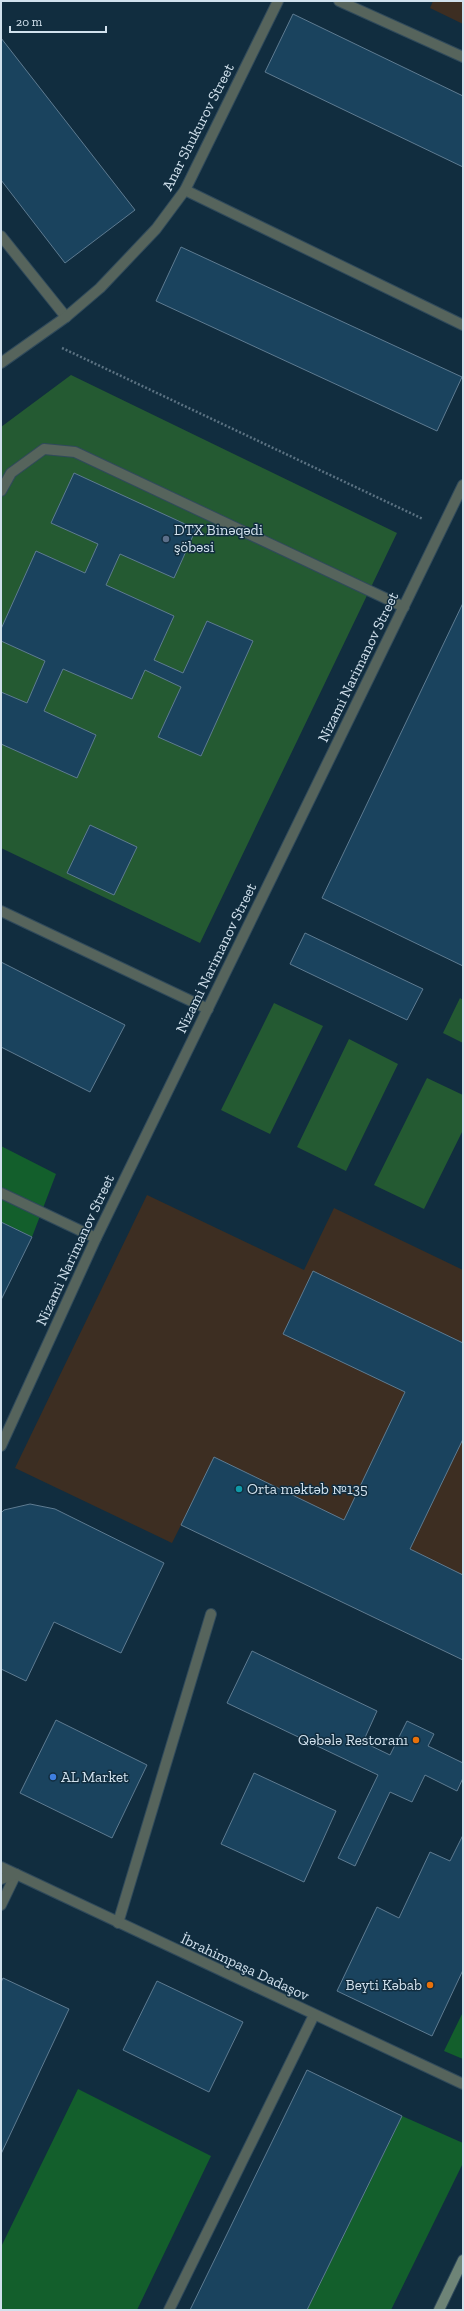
<svg xmlns="http://www.w3.org/2000/svg" width="464" height="2311" font-family="'Zilla Slab',serif">
  <style>
    .education { fill: #3d2e22 }
    .green { fill: #245a32 }
    .forest { fill: #135f2c }
    .building { fill: #1a435e; stroke: #5e7b91 }
    .lines { fill: none; stroke-linecap: round; stroke-linejoin: round }
    .lane-casing { stroke: #304a5b; stroke-width: 12 }
    .street-casing { stroke: #304a5b; stroke-width: 12 }
    .secondary-casing { stroke: #304a5b; stroke-width: 12 }
    .path { stroke: #5b7282; stroke-width: 2.5; stroke-dasharray: 2 2; stroke-linecap: butt }
    .lane { stroke: #56645c; stroke-width: 10 }
    .street { stroke: #56645c; stroke-width: 10 }
    .secondary { stroke: #6e8477; stroke-width: 10 }
    .service-dot { fill: #5c6f8a; stroke: #112d3f; stroke-width: 1.5 }
    .culture-dot { fill: #0f9aa8; stroke: #112d3f; stroke-width: 1.5 }
    .food-dot { fill: #e8710a; stroke: #112d3f; stroke-width: 1.5 }
    .shop-dot { fill: #3f7fe0; stroke: #112d3f; stroke-width: 1.5 }
    .labels { text-anchor: middle; dominant-baseline: central; stroke-width: 3; stroke-linejoin: round; paint-order: stroke }
    .street-label { font-size: 15px; fill: #d1e1ed; stroke: #112d3f }
    .poi-label { font-size: 15px; fill: #d1e1ed; stroke: #112d3f; text-anchor: start }
  </style>
  <rect width="100%" height="100%" fill="#112d3f"/>
  <path class="education" d="M433,1H463V24L430,8Z
    M147,1195L304,1270L334,1208L463,1270V1660L181,1525L172,1543L15,1468Z"/>
  <path class="green" d="M71,375L397,533L200,943L1,848V427Z
    M460,998L463,1000V1043L443,1033Z
    M274,1003L323,1026L270,1134L221,1110Z
    M349,1039L398,1064L346,1171L297,1147Z
    M427,1078L463,1095V1130L424,1209L374,1185Z"/>
  <path class="forest" d="M1,1146L56,1174L32,1237L1,1222Z
    M463,2012V2059L444,2051Z
    M78,2089L211,2156L137,2310H1V2247Z
    M402,2116L463,2143V2163L391,2310H307Z"/>
  <path class="building" d="M293,14L463,96V167L265,72Z
    M1,38L135,210L65,263L1,180Z
    M181,247L462,377L437,431L156,301Z
    M74,473L196,529L174,578L120,554L106,585L174,616L154,660L183,673L207,621L253,641L201,756L158,737L181,687L145,670L132,699L63,669L44,711L96,735L77,778L1,744V692L27,703L45,661L1,641V629L36,551L85,573L98,544L51,523Z
    M463,603V966L322,898Z
    M90,825L137,847L114,895L67,873Z
    M305,933L423,989L407,1020L290,964Z
    M1,962L125,1025L90,1092L1,1047Z
    M1,1222L32,1237L1,1300Z
    M313,1271L463,1343V1439L410,1549L463,1575V1660L181,1525L214,1457L344,1520L405,1392L283,1334Z
    M30,1504L55,1509L164,1563L121,1653L54,1622L26,1681L1,1669V1513L4,1510Z
    M252,1651L377,1711L363,1742L390,1755L407,1721L434,1734L428,1746L463,1763V1778L457,1791L425,1775L412,1802L390,1792L355,1866L338,1858L378,1775L227,1703Z
    M56,1720L147,1765L112,1838L20,1793Z
    M254,1773L336,1811L304,1882L221,1844Z
    M463,1835V1970L432,2036L337,1991L377,1907L399,1918L430,1852L450,1861Z
    M3,1978L69,2009L1,2154V1982Z
    M157,1981L243,2022L209,2092L123,2050Z
    M307,2070L402,2116L307,2310H190Z"/>
  <g class="lines">
    <defs>
      <path id="lane" d="M185,190L463,325
        M1,236L66,317
        M1,491L11,473L44,449L75,452L404,607
        M1,911L208,1009
        M1,1193L96,1238
        M1,1905L16,1874
        M118,1923L211,1614
        M169,2310L314,2015"/>
      <path id="street" d="M339,1L463,57
        M1,363L66,317L100,288L156,229L185,190L278,1
        M1,1446L96,1238L463,485
        M1,1867L463,2084
        M1,1879L16,1874"/>
      <path id="secondary" d="M439,2310L463,2260"/>
    </defs>
    <use href="#lane" class="lane-casing"/>
    <use href="#street" class="street-casing"/>
    <use href="#secondary" class="secondary-casing"/>
    <path class="path" d="M62,348L423,519"/>
    <use href="#lane" class="lane"/>
    <use href="#street" class="street"/>
    <use href="#secondary" class="secondary"/>
  </g>
  <circle class="service-dot" cx="166" cy="539" r="4"/>
  <circle class="culture-dot" cx="239" cy="1489" r="4"/>
  <g class="food-dot">
    <circle cx="416" cy="1740" r="4"/>
    <circle cx="430" cy="1985" r="4"/>
  </g>
  <circle class="shop-dot" cx="53" cy="1777" r="4"/>
  <g class="labels">
    <g class="street-label">
      <text transform="translate(198 127) rotate(-63)">Anar Shukurov Street</text>
      <text transform="translate(358 667) rotate(-64)">Nizami Narimanov Street</text>
      <text transform="translate(216 958) rotate(-64)">Nizami Narimanov Street</text>
      <text transform="translate(75 1250) rotate(-65)">Nizami Narimanov Street</text>
      <text transform="translate(245 1967) rotate(25)">İbrahimpaşa Dadaşov</text>
    </g>
    <g class="poi-label">
      <text x="174" y="530">DTX Binəqədi<tspan x="174" dy="17">şöbəsi</tspan></text>
      <text x="247" y="1489">Orta məktəb №135</text>
      <text x="408" y="1740" text-anchor="end">Qəbələ Restoranı</text>
      <text x="61" y="1777">AL Market</text>
      <text x="422" y="1985" text-anchor="end">Beyti Kəbab</text>
    </g>
  </g>
  <rect width="464" height="2311" fill="none" stroke="#d1e1ed" stroke-width="4"/>
  <path d="M10 26v6h96v-6" fill="none" stroke="#d1e1ed" stroke-width="2"/>
  <text x="16" y="26" font-size="12" fill="#d1e1ed" stroke="#112d3f" stroke-width="3" paint-order="stroke">20 m</text>
</svg>
